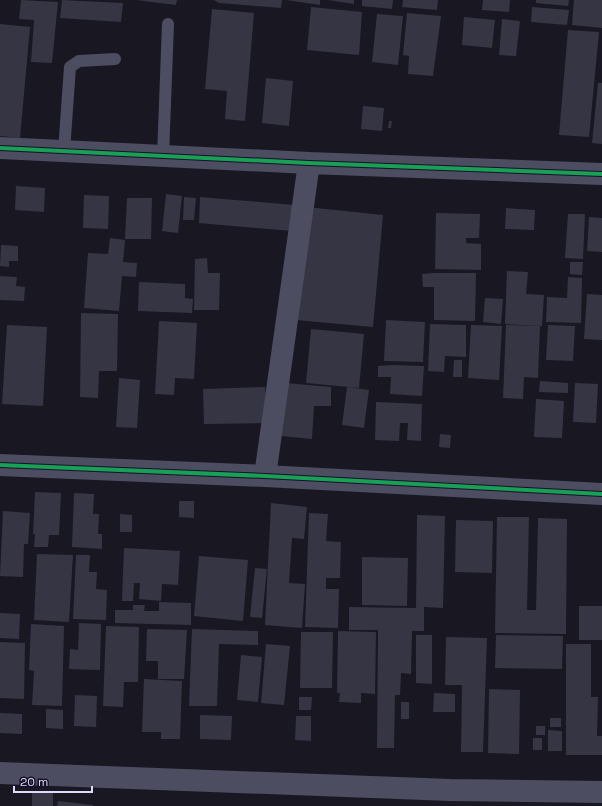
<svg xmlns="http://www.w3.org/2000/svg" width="602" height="806" font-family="'Space Grotesk',sans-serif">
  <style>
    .building { fill: #363544 }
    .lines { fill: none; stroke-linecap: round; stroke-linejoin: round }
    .service { stroke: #4d4d62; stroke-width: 12 }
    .minor { stroke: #4d4d62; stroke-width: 22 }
    .cycleway-casing { stroke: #151227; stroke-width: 6 }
    .cycleway { stroke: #1a9f57; stroke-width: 4 }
  </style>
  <rect width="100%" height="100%" fill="#181722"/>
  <path class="building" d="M21,0L58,2L52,63L31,62L34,20L19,19Z
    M62,0L123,3L121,22L60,18Z
    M136,0H177L176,5Z
    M214,0H282L281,8L219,3Z
    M286,0H320V5Z
    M328,0H354V4Z
    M362,0H393L392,9L362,6Z
    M403,0H438L437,10L402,7Z
    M483,0H510L509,12L482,10Z
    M536,0H569L568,6L536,3Z
    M574,0H602V28L572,25Z
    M311,7L362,12L359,55L307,50Z
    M532,7L569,10L567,25L531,22Z
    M212,9L254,13L245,121L225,119L227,91L205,89Z
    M407,13L441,16L433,76L408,74L409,56L403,55Z
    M377,14L403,16L398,65L372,62Z
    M464,17L495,20L492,48L462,45Z
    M502,19L520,21L516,56L499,55Z
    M0,24L30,27L20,138L0,136Z
    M568,30L599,32L589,137L559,135Z
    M266,78L293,81L289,126L262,123Z
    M598,83H602V144L592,143Z
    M363,106L384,108L382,131L361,129Z
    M389,121H392L391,128H388Z
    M16,186L45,188L44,212L15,210Z
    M166,194L182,196L178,233L162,231Z
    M84,195L109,196L108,229L83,228Z
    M184,197L196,198L194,220H183Z
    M200,197L294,205L292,231L199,223Z
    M127,198H152L151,239H125Z
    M307,207L383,215L373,327L296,320Z
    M506,208L535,210L534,230L505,229Z
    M436,213L480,214L479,238H466V243L481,244V270L435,269Z
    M568,214H585L583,259L565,258Z
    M589,217L602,218V252L587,251Z
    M110,238L125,240L123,262L137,263L136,277L122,276L119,311L84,308L88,253L108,254Z
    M1,245L18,246V261H9V267L0,266Z
    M207,258L208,273H220L219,310H194L195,259Z
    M570,262H583L582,275L570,274Z
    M507,271L528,272L526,294L544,295L542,326L505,324Z
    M434,273H476L475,321L434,320V287H423L422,274Z
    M0,276L17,277L16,286L25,287L24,301L0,300Z
    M568,277L582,278L581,323L546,322L547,297L567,298Z
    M139,282L185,284V298L193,299L192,313L138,311Z
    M587,294L602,295V340L584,339Z
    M485,298L503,299L501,324L483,322Z
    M81,313L118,314L117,371H99L98,398L80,397Z
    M386,320L425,322L423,362L384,361Z
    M159,321L197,323L194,379L175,378L174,395L155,394Z
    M430,324L466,325V357L445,356L444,372L428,371Z
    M7,325L47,327L43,406L2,404Z
    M471,325L502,326L499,380L468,378Z
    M506,325L540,326L538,378L524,377L523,399L503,398Z
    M548,325L575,326L573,361L546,360Z
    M311,329L364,334L359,388L306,383Z
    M454,360H462V377H453Z
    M392,365L424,366L422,396L390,394L391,377H378V366Z
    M119,378L140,380L137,428L116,427Z
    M540,381L568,383V393L539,392Z
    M286,383L331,387V406H314L312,439L281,436Z
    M575,383L598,384L596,423L573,422Z
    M265,387L267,423L204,424L203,389Z
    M347,387L369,390L364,428L342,425Z
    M536,399L564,401L562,438L534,437Z
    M376,402L422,404L421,441L407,440L408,423H400L399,441L375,440Z
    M440,434L451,435L450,448L439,447Z
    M35,492L61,493L59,535H49L48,547H34L35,534H33Z
    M74,493L94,494L93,514H99L98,534H102V549L72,547Z
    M179,501H194V518L179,517Z
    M271,503L307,507L304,539L292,538L289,583L305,584L302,628L265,625Z
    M3,511L30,513L28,544H24L23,577L0,576Z
    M309,513L328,514L326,541L341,542L340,578H326V589H339L338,628L305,627Z
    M120,514L132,515V532H120Z
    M417,515L445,516L443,608L424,607V631H412L411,674L401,673L400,695H395L394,748H377L378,630H349V607L416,608Z
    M497,517H529L527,610H536L538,518L567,519L566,634L495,633Z
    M456,520L493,521L492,573L455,572Z
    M124,548L180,551L178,585L162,584L161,601L139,599L140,583H134L133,601H122Z
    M37,554L73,555L69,622L34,620Z
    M76,555H90L89,572H97L96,589L107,590L106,620L73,619Z
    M199,556L248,560L243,621L194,616Z
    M362,557L408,558L407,606L362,605Z
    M255,568L267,569L262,618L250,617Z
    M159,602L191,603V625L115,623V610H133V605H145L144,611H159Z
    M579,606H602V640H579Z
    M0,613L20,614L19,639L0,638Z
    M79,623L101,624L100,670L69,669L70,649L78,650Z
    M31,624L64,626L62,706L32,705L34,671L29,670Z
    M106,626L139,627L138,682H124L123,707L103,706Z
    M147,629L187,630L184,679H158V661H146Z
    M192,629L258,631V645L219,644L217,706H189Z
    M338,631L376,632L375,694L361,693V703L339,702L340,693H337Z
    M301,632H333L332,688H300Z
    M416,635H432V684L416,683Z
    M496,635L563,636L562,669L495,668Z
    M446,637L487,638L483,752H461L462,685H445Z
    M0,642L25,643L24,699L0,698Z
    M266,644L290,646L284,705L261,703Z
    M566,644H591V697H598L597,736H602V755H566Z
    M241,655L262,657L258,702L237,700Z
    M144,679L182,681L180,739H161V732H142Z
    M489,689L520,690L519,754L488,753Z
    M434,693L455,694V712H433Z
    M75,695L97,696L96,727L74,726Z
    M299,697H312L311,710H299Z
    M401,702H409V719H401Z
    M46,709L63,710V729L46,728Z
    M0,713L22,714V734L0,733Z
    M200,715L232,716L231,740L200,739Z
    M296,716H311V741L295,740Z
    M550,718H561V727H550Z
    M536,726H545V735H536Z
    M548,730L562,731V751H548Z
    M533,738H542V750H533Z
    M32,792L53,793V806H32Z
    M58,801L93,805V806H57Z"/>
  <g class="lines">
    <path class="service" d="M64,151L70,67L79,61L115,59
      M163,156L168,24"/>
    <path class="minor" d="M0,148L309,163L602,174
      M0,465L265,476L602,494
      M265,476L309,163
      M0,773L450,790L602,792"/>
    <defs>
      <path id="cycleway" d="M0,148L309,163L602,174
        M0,465L265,476L602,494"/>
    </defs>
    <use href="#cycleway" class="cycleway-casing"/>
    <use href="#cycleway" class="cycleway"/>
  </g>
  <path d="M14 786v6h78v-6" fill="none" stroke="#dddafc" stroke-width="2"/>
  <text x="20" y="786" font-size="12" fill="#dddafc" stroke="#151227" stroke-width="3" paint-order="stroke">20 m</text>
</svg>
